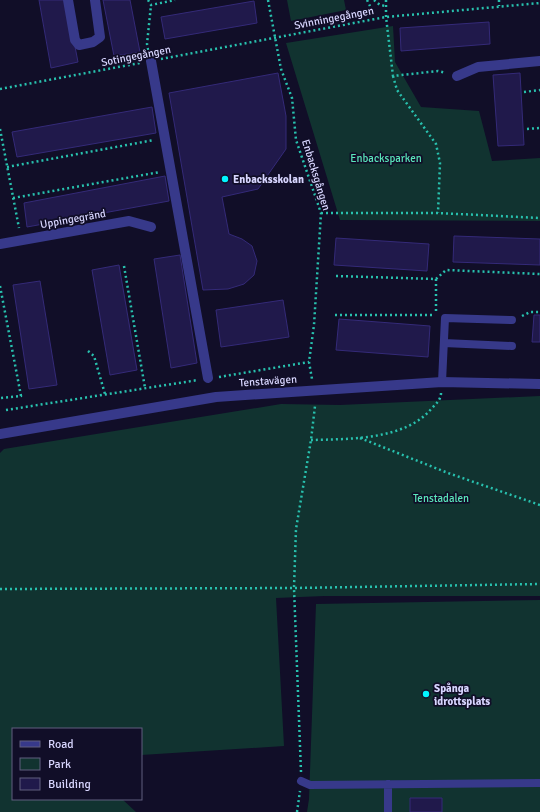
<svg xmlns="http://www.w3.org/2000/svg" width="540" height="812" font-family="Signika,sans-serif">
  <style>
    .green { fill: #113330 }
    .building { fill: #20194b; stroke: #342a78 }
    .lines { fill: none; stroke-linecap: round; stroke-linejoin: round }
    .path { stroke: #28c1ae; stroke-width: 2.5; stroke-dasharray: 2 3; stroke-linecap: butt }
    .service { stroke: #37398a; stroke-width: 8 }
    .pedestrian { stroke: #37398a; stroke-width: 10 }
    .minor { stroke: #37398a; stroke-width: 10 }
    .tertiary { stroke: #37398a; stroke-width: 10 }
    .poi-dot { fill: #02f5ff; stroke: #110e28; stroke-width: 1.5 }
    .labels { text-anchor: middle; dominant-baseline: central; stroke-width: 3.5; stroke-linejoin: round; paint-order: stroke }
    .street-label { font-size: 11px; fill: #d8d6ff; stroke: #110e28 }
    .park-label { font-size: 11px; fill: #5ae7bb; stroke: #110e28 }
    .poi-label { font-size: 11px; font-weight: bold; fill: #d8d6ff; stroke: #110e28; text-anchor: start }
  </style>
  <rect width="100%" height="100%" fill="#110e28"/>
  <path class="green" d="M287,0H344L346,10L291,21Z
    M393,26L395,62L421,107L479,111L492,161L540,158V221L340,220L286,43Z
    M540,396V596H324L276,598L284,746L141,755V729H13V799H122L136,812H0V453L4,449L281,404L340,405Z
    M540,600V812H307L309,799L316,604Z"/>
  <path class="building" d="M39,0H66L78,62L51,68Z
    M103,0H130L140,52L114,56Z
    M254,1L257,23L165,39L161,17Z
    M489,22L490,44L401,51L400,28Z
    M278,73L286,116V149L258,189L222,197L229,234L242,239L252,246L257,261L254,275L244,284L228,289L203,290L169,93Z
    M520,73L524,145L498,146L493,75Z
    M152,107L156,133L17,157L12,132Z
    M165,176L169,201L27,227L24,203Z
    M454,236L540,239V265L453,262Z
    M336,238L429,244L427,271L334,265Z
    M180,255L197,363L171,368L154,259Z
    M119,265L137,370L110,375L92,270Z
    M40,281L57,385L29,389L13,285Z
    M283,300L289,337L221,347L216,310Z
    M534,315H540V342H532Z
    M339,319L430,326L428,357L336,350Z
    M410,798H442V812H410Z"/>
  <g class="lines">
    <path class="path" d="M148,0L151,5L175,0
      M268,0L281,69L292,98L296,140L321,213L314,325L309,362L312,379
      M367,0L370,6
      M374,0L380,5L386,6
      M386,0V17L393,76L438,71L446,73
      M499,0V6
      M148,50L147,44L151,5
      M161,59L386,17L540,3
      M393,76L397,90L436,144L440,163L438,213
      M0,89L140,63
      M524,92L540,90
      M0,129L19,228
      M527,129L540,128
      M7,167L154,140
      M13,198L160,172
      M321,213H438L540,218
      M124,266L145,388
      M336,276L436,279V312
      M436,279L446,270L540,274
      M0,286L21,396L0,398
      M335,315H435
      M522,316L530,312H540
      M88,351L94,356L105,394
      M219,377L309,362
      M6,410L198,380
      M360,438L448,473L540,505
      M311,440C350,439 406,440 432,408C437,403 441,399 441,393
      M0,589L294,588L540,584
      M301,772L294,588L296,529L311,440L315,406
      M297,812L300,791"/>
    <path class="service" d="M444,343L512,346
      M442,382L445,318L512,320
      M301,781L310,785L540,783
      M388,784V812"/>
    <path class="pedestrian" d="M151,61L208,378"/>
    <path class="minor" d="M68,0L75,40L79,45L93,42L100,37L95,0
      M457,76L478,67L540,61
      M0,244L129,221L151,227"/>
    <path class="tertiary" d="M0,434L216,397L442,382L540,384"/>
  </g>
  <g class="poi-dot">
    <circle cx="225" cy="179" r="4"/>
    <circle cx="426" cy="694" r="4"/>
  </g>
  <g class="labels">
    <g class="street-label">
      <text transform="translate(334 18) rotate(-11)">Svinningegången</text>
      <text transform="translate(136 56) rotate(-11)">Sotingegången</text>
      <text transform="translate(316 175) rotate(73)">Enbacksgången</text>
      <text transform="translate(73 219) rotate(-10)">Uppingegränd</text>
      <text transform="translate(268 381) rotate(-4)">Tenstavägen</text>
    </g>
    <g class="park-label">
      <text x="386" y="158">Enbacksparken</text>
      <text x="441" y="498">Tenstadalen</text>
    </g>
    <g class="poi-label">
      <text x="233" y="179">Enbacksskolan</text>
      <text x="434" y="688">Spånga<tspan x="434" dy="13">idrottsplats</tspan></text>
    </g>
  </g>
  <rect x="12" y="728" width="130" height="72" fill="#110e28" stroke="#615e7e"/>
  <rect x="20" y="741" width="20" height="6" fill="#37398a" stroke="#615e7e"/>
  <text x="48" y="748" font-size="12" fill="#d8d6ff">Road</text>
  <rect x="20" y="758" width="20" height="12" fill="#113330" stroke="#615e7e"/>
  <text x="48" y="768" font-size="12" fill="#d8d6ff">Park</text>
  <rect x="20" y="778" width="20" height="12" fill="#20194b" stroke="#615e7e"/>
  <text x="48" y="788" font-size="12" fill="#d8d6ff">Building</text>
</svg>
